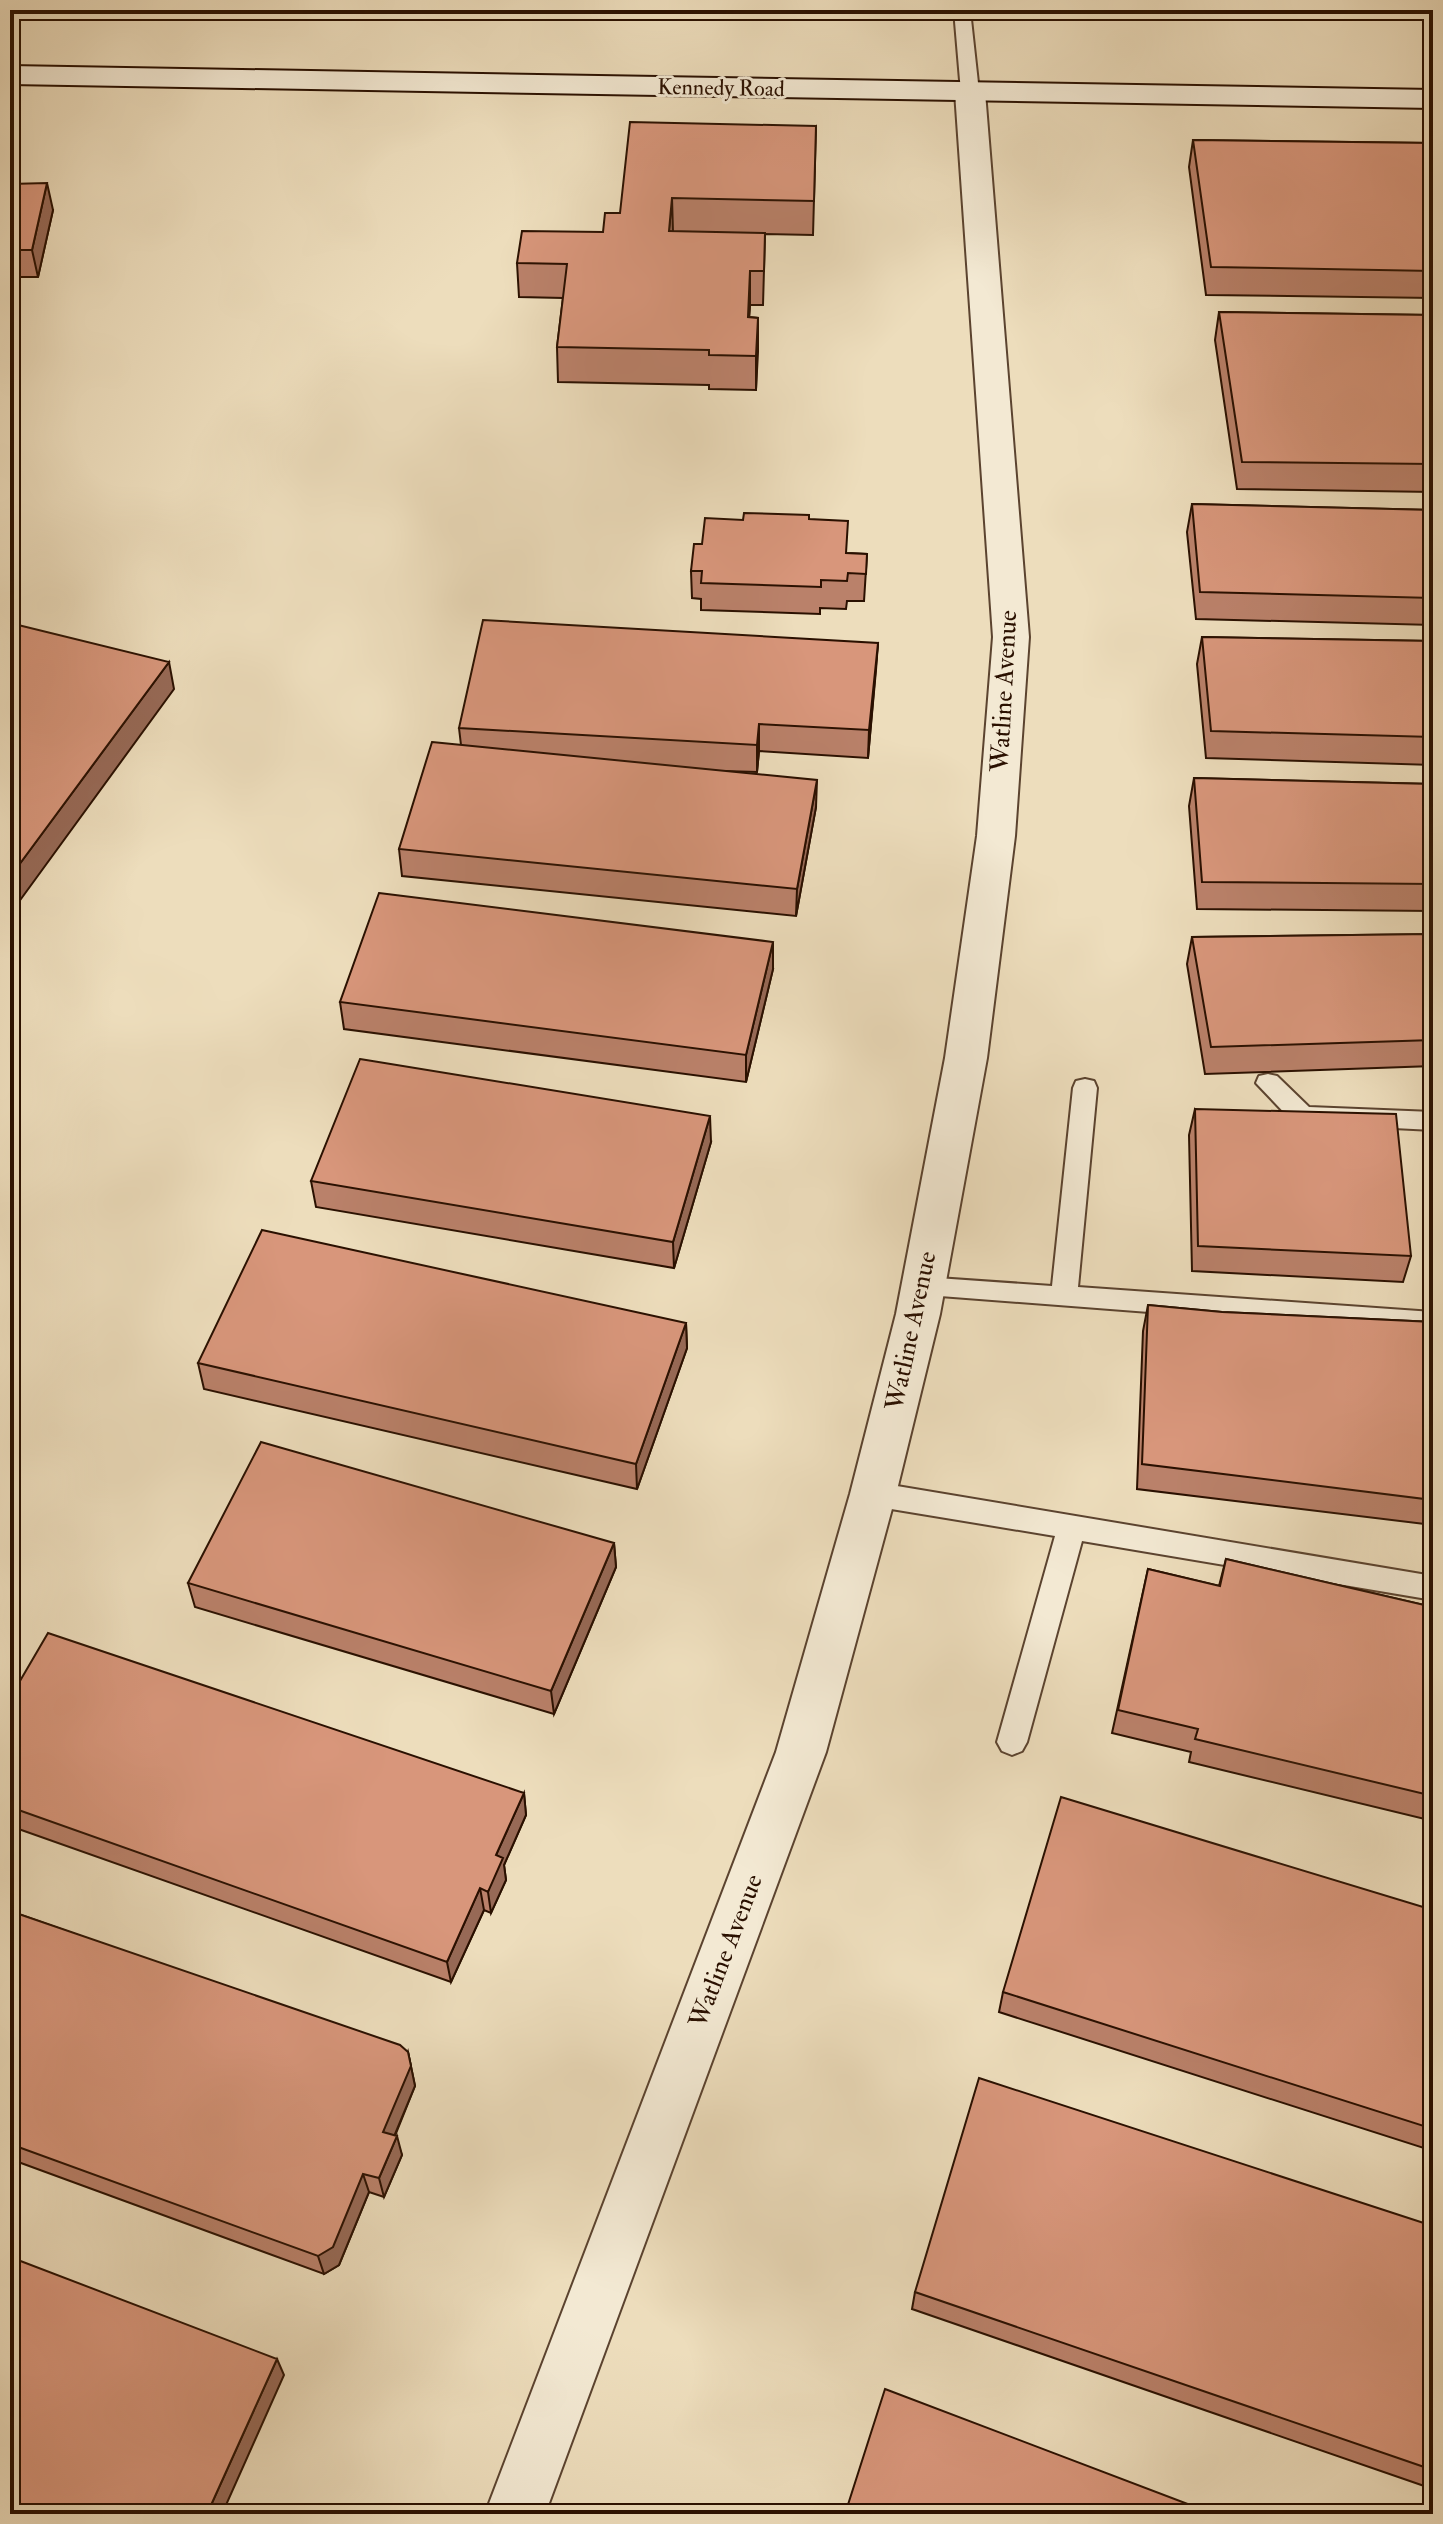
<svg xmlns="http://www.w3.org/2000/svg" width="1443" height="2524" font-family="'IM FELL Double Pica',serif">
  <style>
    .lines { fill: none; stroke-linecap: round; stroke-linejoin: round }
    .service-casing { stroke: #5b432f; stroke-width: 4 }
    .minor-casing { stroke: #5b432f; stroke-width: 4 }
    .secondary-casing { stroke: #2a1000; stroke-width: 4 }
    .service { fill: #f3e9d3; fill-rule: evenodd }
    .minor { fill: #f3e9d3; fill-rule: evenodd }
    .secondary { fill: #f3e9d3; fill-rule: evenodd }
    .wall { fill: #ba816a; stroke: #2a1000; stroke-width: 2 }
    .shaded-wall { fill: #976956; stroke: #2a1000; stroke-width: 2 }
    .building { fill: #d8967b; stroke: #2a1000; stroke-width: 2 }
    .labels { text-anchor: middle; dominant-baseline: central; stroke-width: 6; stroke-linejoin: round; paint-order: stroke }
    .far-street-label { font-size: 22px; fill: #2a1000; stroke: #f3e9d3 }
    .street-label { font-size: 26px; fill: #2a1000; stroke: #f3e9d3 }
  </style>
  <rect width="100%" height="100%" fill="#edddbc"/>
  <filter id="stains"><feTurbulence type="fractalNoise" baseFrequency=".0025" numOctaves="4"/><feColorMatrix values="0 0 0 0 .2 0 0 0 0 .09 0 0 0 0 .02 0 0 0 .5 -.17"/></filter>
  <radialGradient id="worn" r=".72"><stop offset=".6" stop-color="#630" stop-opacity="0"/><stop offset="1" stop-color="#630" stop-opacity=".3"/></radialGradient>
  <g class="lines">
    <defs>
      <path id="service" d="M954,10H970L979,92L970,97L961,92Z
        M1268,1074L1277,1076L1309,1107L1433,1112V1130L1294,1123L1256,1083L1259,1076Z
        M1085,1079L1094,1081L1097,1088L1078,1287L1433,1312V1334L914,1294L910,1287L914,1280L923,1277L1052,1286L1073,1088L1076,1081Z
        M873,1482L1433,1576V1600L1082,1541L1027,1742L1022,1751L1012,1755L1002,1751L997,1742L1055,1536L873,1506L863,1502L859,1494L863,1486Z"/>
      <path id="minor" d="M970,83L980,86L985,92L1029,637L1015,836L987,1058L940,1314L896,1494L826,1752L545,2514H485L776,1752L850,1494L896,1314L945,1058L977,836L993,637L955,92L960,86Z"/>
      <path id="secondary" d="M10,66L1433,90V108L10,84Z"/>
    </defs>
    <use href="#service" class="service-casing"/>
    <use href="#minor" class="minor-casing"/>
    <use href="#secondary" class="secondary-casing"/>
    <use href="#service" class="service"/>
    <use href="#minor" class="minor"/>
    <use href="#secondary" class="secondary"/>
  </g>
  <path class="wall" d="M816,126L813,235L765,234L763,305H750L749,317L758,318L756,390L709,389V385L558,382L557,347L563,298L519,297L517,263L603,232L620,213Z
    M1193,140L1433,143V298L1206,295L1189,167Z
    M10,184L53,210L38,277H10Z
    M1219,312L1433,315V492L1237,489L1215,340Z
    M1192,504L1433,510V625L1196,619L1187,532Z
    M809,519L846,553L867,554L864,601H847L846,609L820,608V614L701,610V599L692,598L691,571L702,544L743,520Z
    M1202,637L1433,641V765L1206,758L1197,664Z
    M878,643L868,758L759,751L757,772L723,771L816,807L796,916L402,876L399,849L461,745L459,728Z
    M1194,778L1433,784V911L1197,909L1189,806Z
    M1433,934V1066L1205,1074L1187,964L1192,937Z
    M773,969L746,1082L344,1029L340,1002Z
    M1195,1109L1411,1256L1403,1282L1192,1271L1189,1135Z
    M711,1142L674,1268L316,1207L311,1181Z
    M1148,1305L1222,1312L1433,1322V1525L1137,1489L1143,1331Z
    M686,1323L687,1348L637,1489L204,1389L198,1363Z
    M614,1543L616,1567L554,1714L195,1607L188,1583Z
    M1226,1559L1433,1607V1821L1189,1762L1191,1752L1112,1733L1148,1569L1219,1586Z
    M10,1698L524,1793L526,1815L504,1865L506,1880L491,1913L484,1910L451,1982L10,1826Z
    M1433,1910V2151L999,2012L1003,1992Z
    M10,1911L408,2052L415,2086L395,2136L402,2155L384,2197L369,2192L339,2265L324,2274L10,2159Z
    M1433,2226V2489L912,2309L915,2292Z"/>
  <path class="shaded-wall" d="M47,183L53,210L38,277L32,250Z
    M672,198L673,232L669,231Z
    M750,271V305L747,351L748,317Z
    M758,318V352L756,390V356Z
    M878,643L876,670L868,758L869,730Z
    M169,662L174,689L10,914V877Z
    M759,724V751L757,772V745Z
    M817,780L816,807L796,916L797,889Z
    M773,942V969L746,1082V1055Z
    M710,1116L711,1142L674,1268L673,1242Z
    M686,1323L687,1348L637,1489L636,1464Z
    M614,1543L616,1567L554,1714L551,1691Z
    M524,1793L526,1815L504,1865L506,1880L491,1913L488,1892L496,1855Z
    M480,1888L484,1910L451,1982L447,1962Z
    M408,2052L415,2086L388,2151L383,2132Z
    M397,2136L402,2155L384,2197L379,2178Z
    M363,2174L369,2192L339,2265L324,2274L318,2256Z
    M277,2359L284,2375L222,2514H207Z"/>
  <path class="building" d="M630,122L816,126L814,201L672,198L669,231L765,233L764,271H750L748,317L758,318L756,356L709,355V350L557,347L567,264L517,263L522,231L603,232L605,213H620Z
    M1193,140L1433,143V271L1211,267Z
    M47,183L32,250H10V184Z
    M1219,312L1433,315V464L1242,462Z
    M1192,504L1433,510V598L1200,592Z
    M744,513L809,515V519L848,521L846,553L867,554L866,574L848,573L847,581L821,580V587L701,583L702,571H691L694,544H702L705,518L743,520Z
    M483,620L878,643L869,730L759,724L757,745L459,728Z
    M10,623L169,662L10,877Z
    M1202,637L1433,641V737L1211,731Z
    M432,742L817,780L797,889L399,849Z
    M1194,778L1433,784V884L1202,882Z
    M379,893L773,942L746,1055L340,1002Z
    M1433,934V1040L1211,1047L1192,937Z
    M360,1059L710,1116L673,1242L311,1181Z
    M1195,1109L1396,1114L1411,1256L1198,1246Z
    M262,1230L686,1323L636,1464L198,1363Z
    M1148,1305L1222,1312L1433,1322V1500L1142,1464Z
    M261,1442L614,1543L551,1691L188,1583Z
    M1226,1559L1433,1607V1796L1195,1739L1198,1729L1118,1710L1148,1569L1220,1586Z
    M48,1633L524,1793L496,1855L503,1858L488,1892L480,1888L447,1962L10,1807V1698Z
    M1061,1797L1433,1910V2129L1003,1992Z
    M10,1911L400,2045L408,2052L411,2066L383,2132L397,2136L379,2178L363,2174L333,2247L318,2256L10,2144Z
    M979,2078L1433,2226V2470L915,2292Z
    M10,2257L277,2359L207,2514H10Z
    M885,2389L1214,2514H845Z"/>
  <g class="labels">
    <g class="far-street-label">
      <text transform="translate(721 88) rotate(1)">Kennedy Road</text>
    </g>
    <g class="street-label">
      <text transform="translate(1004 691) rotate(-87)">Watline Avenue</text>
      <text transform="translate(911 1331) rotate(-78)">Watline Avenue</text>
      <text transform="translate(726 1951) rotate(-69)">Watline Avenue</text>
    </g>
  </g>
  <rect width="1443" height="2524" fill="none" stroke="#edddbc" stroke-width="40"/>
  <rect x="12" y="12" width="1419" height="2500" fill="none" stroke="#2a1000" stroke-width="4"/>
  <rect x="20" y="20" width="1403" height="2484" fill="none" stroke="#2a1000" stroke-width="2"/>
  <rect width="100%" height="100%" filter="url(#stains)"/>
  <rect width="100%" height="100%" fill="url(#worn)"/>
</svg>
